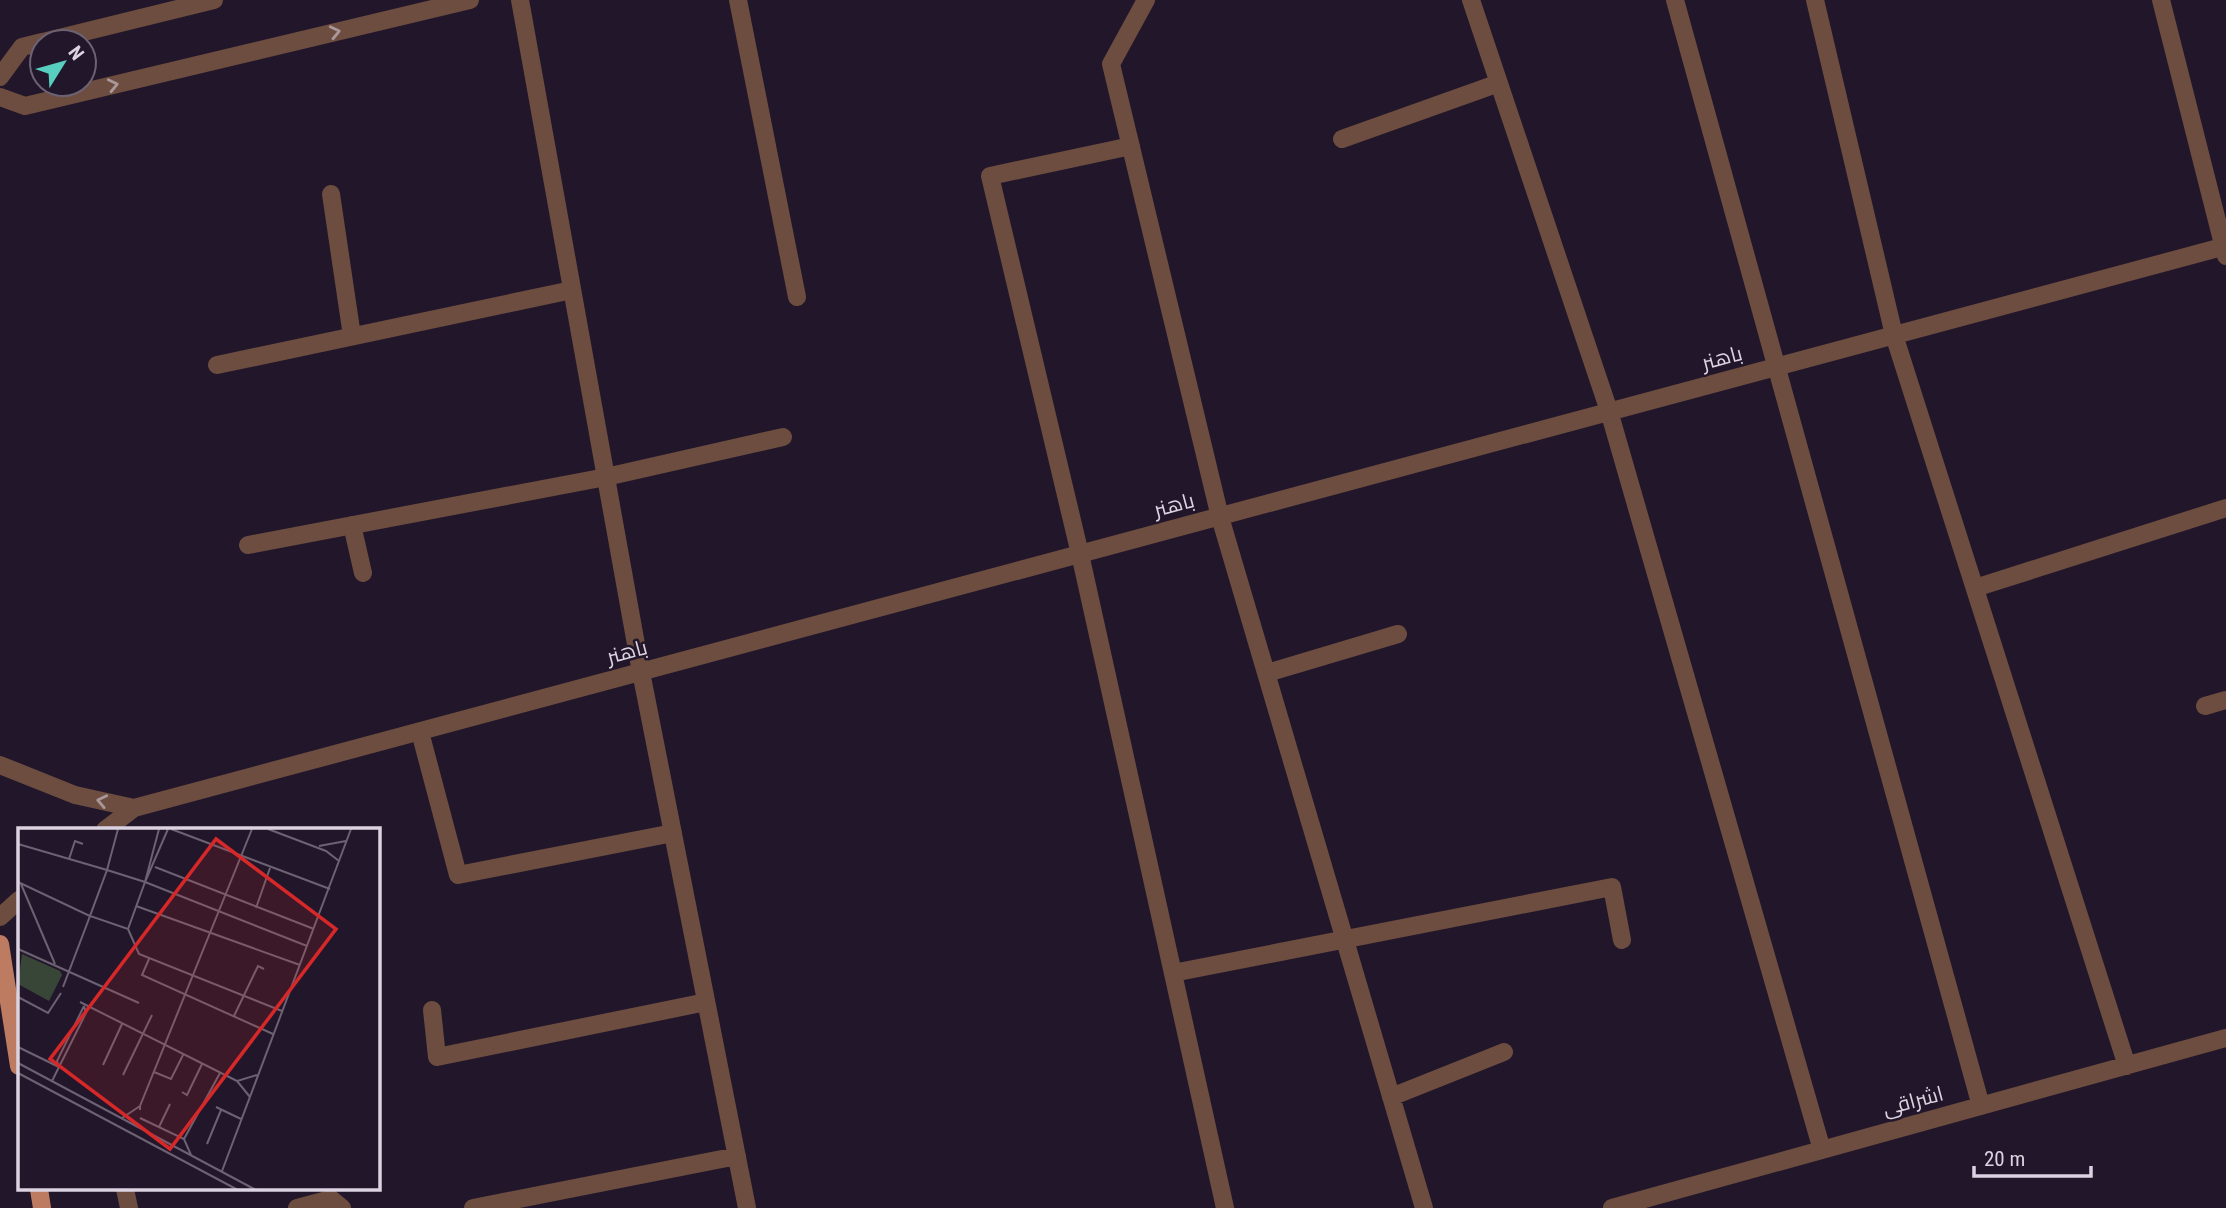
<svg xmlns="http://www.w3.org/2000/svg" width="2226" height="1208" font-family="'Roboto Condensed',Cairo,sans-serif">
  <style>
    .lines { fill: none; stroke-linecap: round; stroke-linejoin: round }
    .minor { stroke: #6d4d40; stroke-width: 18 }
    .major { stroke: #bd7c62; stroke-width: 18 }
    .oneway { stroke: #aa9799 }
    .labels { text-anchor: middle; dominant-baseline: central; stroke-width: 5; stroke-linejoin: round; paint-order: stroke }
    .street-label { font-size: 21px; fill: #dbd3e1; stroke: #22172a }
    .inset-road { fill: none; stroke: #6c6273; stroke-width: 2 }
    .view { fill: #d62828; fill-opacity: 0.15; stroke: #d62828; stroke-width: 3.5 }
    .inset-edge { fill: none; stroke: #dbd3e1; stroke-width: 3.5 }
  </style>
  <rect width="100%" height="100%" fill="#22172a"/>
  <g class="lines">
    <path class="minor" d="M520,0L641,672L747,1208
      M738,0L797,297
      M1146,0L1111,64L1220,517L1424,1208
      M1471,0L1609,411L1822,1150
      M1675,0L1981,1106
      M1815,0L1894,335L2127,1066
      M2161,0L2226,256
      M43,42L214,0
      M0,77L22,47L42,42
      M0,97L25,106L470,0
      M1342,139L1499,83
      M1131,146L990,176L1080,554L1225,1208
      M331,194L352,336
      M217,365L572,290
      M352,525L363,573
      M248,545L606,477L783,437
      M1975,588L2226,508
      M1267,673L1398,634
      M2205,706L2226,700
      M420,732L458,875L673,833
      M0,765L75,795L134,808L105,830
      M134,808L2226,246
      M0,917L19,900
      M1173,973L1612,887L1622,940
      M432,1010L437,1057L706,1002
      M1391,1097L1504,1052
      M125,1189L129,1208
      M297,1208L331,1199L342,1208
      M473,1208L737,1156
      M1612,1208L2226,1038"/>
    <path class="major" d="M0,944L19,1066
      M39,1189L42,1208"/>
  </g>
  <defs><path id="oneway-chevron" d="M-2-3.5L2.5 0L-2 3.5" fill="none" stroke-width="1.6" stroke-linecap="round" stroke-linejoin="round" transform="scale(1.75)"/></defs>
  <g class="oneway">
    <use href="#oneway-chevron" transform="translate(335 32) rotate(-13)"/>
    <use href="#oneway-chevron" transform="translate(113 85) rotate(-13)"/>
    <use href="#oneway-chevron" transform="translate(102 801) rotate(-168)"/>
  </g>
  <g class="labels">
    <g class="street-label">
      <text transform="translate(1722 358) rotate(-15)">باهنر</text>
      <text transform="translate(1174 505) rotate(-15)">باهنر</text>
      <text transform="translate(627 652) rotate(-15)">باهنر</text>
      <text transform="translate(1913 1101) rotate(-15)">اشراقی</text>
    </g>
  </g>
  <g transform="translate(18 828)">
    <rect width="362" height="362" fill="#22172a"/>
    <path d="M4,126L42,143L44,147L31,173L0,156Z" fill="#384638"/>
    <path class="inset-road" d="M153,1L312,61M250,1L308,23L321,33M0,16L89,42L127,54L110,101L72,88L89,42L100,1M301,18L328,13M51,31L57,13L65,16M137,39L296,101M0,54L72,88L45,159M127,54L289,118M127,54L150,1M127,54L141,1M3,56L37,136M118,78L282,137M238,80L252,40M110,101L121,126L264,183M0,121L121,175M131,131L124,147L255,206M0,169L30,185L43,165M62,174L219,253M216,188L240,138L246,141M0,219L41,239M0,235L238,362M85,237L104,196M41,239L39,233L66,178M136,244L153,251L165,227M0,245L220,362M105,247L134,187M34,253L68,185L66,178M164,264L169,267L184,236M232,269L219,253L239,247M122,278L234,1M198,279L223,291M104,290L122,278V282M122,290L166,311L173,327M141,299L152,276M166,311L202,245M189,316L203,282M204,343L333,1"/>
    <path class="view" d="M198,11L318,101L152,321L32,231Z"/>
    <rect width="362" height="362" class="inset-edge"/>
  </g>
  <g transform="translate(63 63) rotate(53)"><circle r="33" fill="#22172a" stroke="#6c6273" stroke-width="2"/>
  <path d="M0-5L12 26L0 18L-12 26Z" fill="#58cec0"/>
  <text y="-10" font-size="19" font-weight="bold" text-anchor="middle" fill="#dbd3e1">N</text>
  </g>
  <path d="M1974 1166v10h117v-10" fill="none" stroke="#dbd3e1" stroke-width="3.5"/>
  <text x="1984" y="1166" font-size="21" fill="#dbd3e1" stroke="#22172a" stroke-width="5" paint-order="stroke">20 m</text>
</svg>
